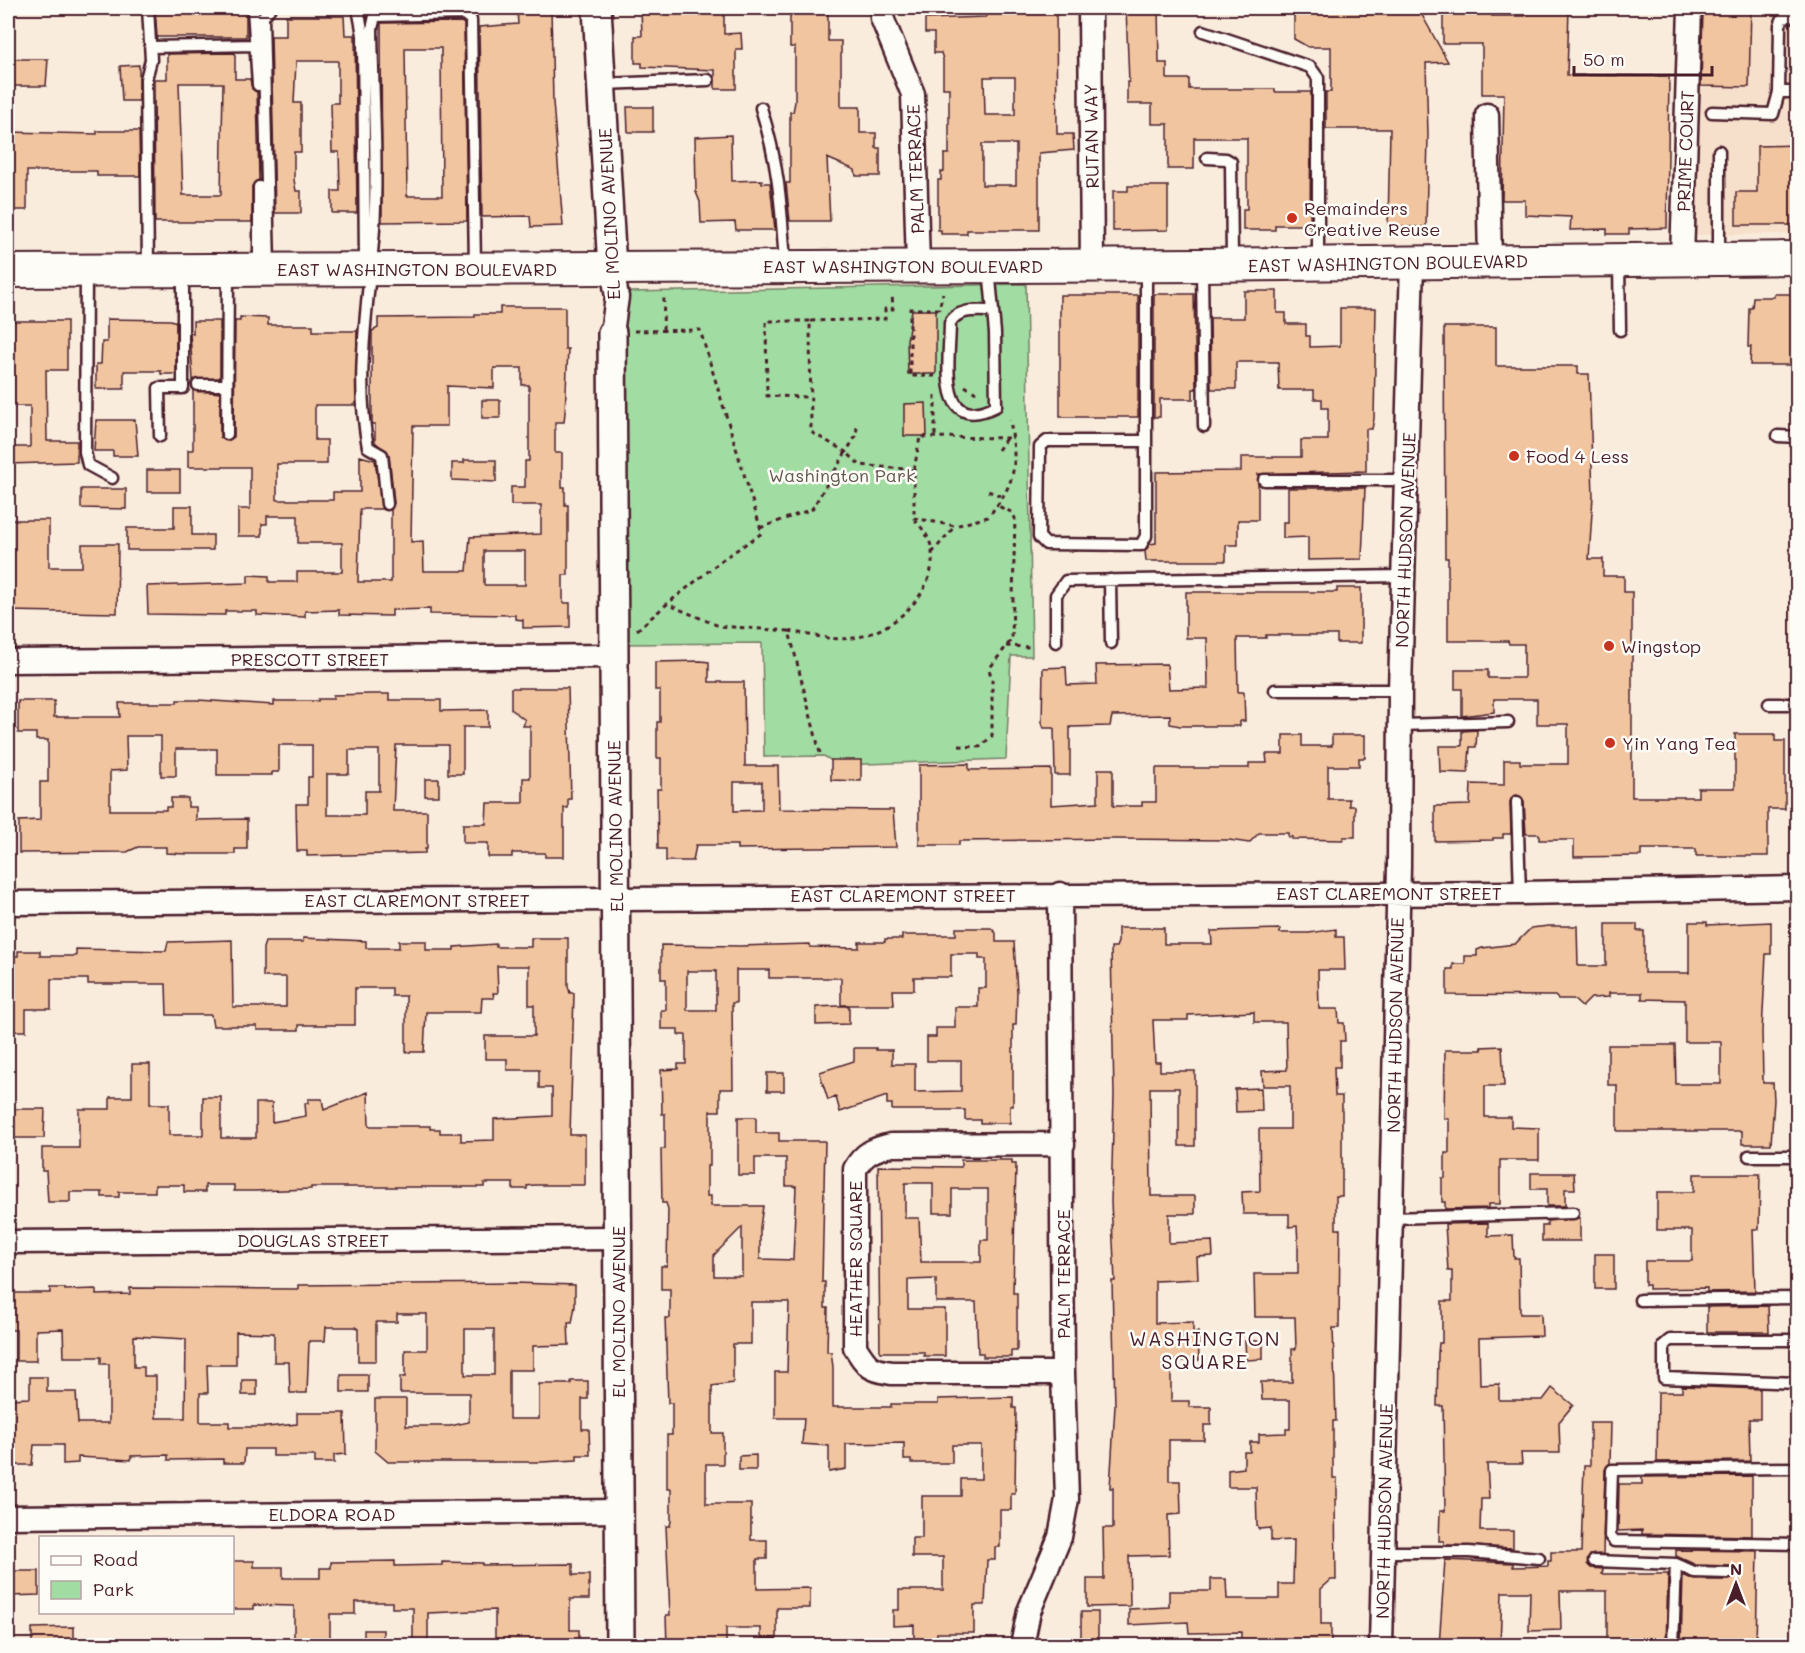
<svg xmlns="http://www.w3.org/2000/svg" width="1805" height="1653" font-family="Mali,sans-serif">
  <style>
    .built { fill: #f7e0cb }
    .green { fill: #a1dca2; stroke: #767e66; stroke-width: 1.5 }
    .building { fill: #f1c5a0; stroke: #4a1f2b; stroke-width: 1.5; fill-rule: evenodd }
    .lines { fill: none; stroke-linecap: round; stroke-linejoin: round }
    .service-casing { stroke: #4a1f2b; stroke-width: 15 }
    .minor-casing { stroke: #4a1f2b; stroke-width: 27 }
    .tertiary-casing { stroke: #4a1f2b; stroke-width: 32 }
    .secondary-casing { stroke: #4a1f2b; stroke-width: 36 }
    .path { stroke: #4a1f2b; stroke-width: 3; stroke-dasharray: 4.5 4.5; stroke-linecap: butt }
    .service { stroke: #fdfcf7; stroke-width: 10 }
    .minor { stroke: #fdfcf7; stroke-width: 22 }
    .tertiary { stroke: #fdfcf7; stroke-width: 27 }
    .secondary { stroke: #fdfcf7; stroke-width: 32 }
    .poi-dot { fill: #c8321e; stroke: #fdfcf7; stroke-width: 2 }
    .labels { text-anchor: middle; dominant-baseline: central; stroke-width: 5; stroke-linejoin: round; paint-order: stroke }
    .street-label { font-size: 18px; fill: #4a1f2b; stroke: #fdfcf7 }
    .poi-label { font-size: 18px; fill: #4a1f2b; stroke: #fdfcf7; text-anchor: start }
    .park-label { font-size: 18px; fill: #64584f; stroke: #fdfcf7 }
    .neighbourhood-label { font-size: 20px; letter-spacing: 1.5px; fill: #4a1f2b; stroke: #fdfcf7 }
  </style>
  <rect width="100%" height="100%" fill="#f9ecdd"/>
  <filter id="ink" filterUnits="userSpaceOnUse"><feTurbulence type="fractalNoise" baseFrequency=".0167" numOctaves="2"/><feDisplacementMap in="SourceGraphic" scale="12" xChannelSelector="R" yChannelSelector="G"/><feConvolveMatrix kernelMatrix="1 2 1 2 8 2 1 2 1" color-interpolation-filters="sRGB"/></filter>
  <g filter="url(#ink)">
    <path class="built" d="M1699,8H1797V234L1690,235Z"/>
    <path class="green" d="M1026,284L1032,656H1011L1006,759L838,765L824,756L764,757L762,643L622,644V300L629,292Z"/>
    <path class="building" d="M155,8H246V37H157Z
      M517,8H551L553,102L563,226L531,227L530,216L482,217L479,27L518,24Z
      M641,8H724V34L741,33L742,49H736V89H715V70L642,67V63H635V36H642Z
      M790,8H828V41H841V107H860V133H876V148H880V176H856L855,170L827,158L830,221H790L786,183H790V112H793L795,102V47H790Z
      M986,8H1056L1057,134H1073L1074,150L1039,153V230H967V234H941V230H938V180H941V172H944V154H949V88H943V59L941,53H934V33H925V19L986,17ZM984,77H1015V115H985ZM982,144H1016V185H982Z
      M1126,8H1158L1159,63H1167V79H1189V89H1275V92H1311L1310,225H1275V230H1243V209H1247V138H1194V169H1168V124H1152V104H1127V82H1129Z
      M1294,8H1418L1448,62L1426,63L1428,135L1426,227H1388L1390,129H1326V92H1331V47H1308L1294,39Z
      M1525,8H1569L1567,75L1669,76L1667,228L1629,229V234H1607V229L1570,230L1571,217L1525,215V200H1502L1504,94H1482V44H1443V11H1492V16H1525Z
      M1703,8H1751L1749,87L1701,86Z
      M286,16H344L345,35H355L357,213H332V191H340L339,152H332L331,103H338V61H296L294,103H301V152H294V180L296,191H301V213H275L271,36H286Z
      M461,22L464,24L467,221L382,222L381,23ZM405,48H441L442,196H407Z
      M235,53V79H250L252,89L257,92L259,180L252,186V222H155L154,79H167V54ZM179,83H223L221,195H183Z
      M8,59H48L46,86H8Z
      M139,65V101H122L120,66Z
      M627,107H653V132H628Z
      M97,131H139L140,176H97V171H27V210H8V132L97,134Z
      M731,135L732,181L762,180V183H770L775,230H736L735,222L701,223L700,202L696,192L695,137Z
      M1797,145V225H1736V192H1757V146Z
      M1128,186H1168V230L1113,231V191H1128Z
      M1244,291H1277V313H1286V324H1306V336H1310V347L1340,346V308H1376L1374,419L1372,429H1366V471L1258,474V520H1238V545H1226V561H1146L1145,551L1150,544L1156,543V472L1241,471V457H1301V440H1328V408H1322V399H1314V390H1279L1278,362H1236V389H1211L1210,318H1244Z
      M1154,294H1194L1196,389H1193V399H1160V417H1154Z
      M1774,294H1797V365H1750L1751,347H1748L1749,308H1752L1753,297H1774Z
      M1060,295H1138V417H1060Z
      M500,307H565V349H568L565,412L564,422H555V453H562V487H565V505H568V575H563V603H570V627L523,628V620L515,619V615L430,614V609L392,610V616L339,615V610L305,611V617L257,615V611H225V615L148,614L147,586L248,583V575L269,576V582H297V572H342V543H298V516H267V524H262V536H238V509H250V467H188V450H193V390L220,393V437L226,441L234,437L235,321H240V317L268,318V325H313V331H357L356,405H315V440H327V464H277V500H333V492H360V456L375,460L382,509H360L358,582H391V510L394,503L389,454L375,442V424H372V331L378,328V318L475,317V314H500ZM494,368H522V385H529V461H525V487H511V505H541V534L470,537L467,571H424L423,541L411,542L413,426H447V386L494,388ZM484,551H525V585H484Z
      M912,310H936V374H908L907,340Z
      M107,319L171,320L176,322V374H161V371H124V389H96V364H101L102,342H107Z
      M8,321H67V370H46L47,441H77V462L8,464V447H30V406H8Z
      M193,321H220V378L193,380L190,332L193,334Z
      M1444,327H1496V366H1578V374H1589L1593,496L1589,559H1603V576H1624V592H1632V797H1698V788H1735V734H1775V741H1785V809H1768V856H1696V849H1641V856L1574,857V840H1539V834H1526L1524,801L1517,795L1513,796L1510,802L1511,834H1503V838H1493V840L1435,841V806L1470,805L1471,784L1504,785V760H1520V764H1568V724H1537V699H1494V712L1462,716V689H1455V670H1488V678H1524V644H1509L1508,641H1448V558H1445Z
      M482,400H500V418H482Z
      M926,403L927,436H904V404Z
      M96,420H135L138,456H113V451H94Z
      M464,460H496V482L452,480V463H464Z
      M147,470H180V492H147Z
      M1288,488H1365L1362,559L1308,560V537L1283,538V522H1288Z
      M81,489H126V509L81,508Z
      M174,506H192V535H213V550H127V528H174Z
      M8,520H49V567H82V544H118L117,613L8,611Z
      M1337,588H1361V643H1337V635H1266V638H1237L1238,692H1244L1245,721H1240V726H1180L1170,724V715L1112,716L1110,726L1070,727V775H1055L1054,728H1044L1042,723L1043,668L1066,667L1067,685L1097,684L1096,665L1167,664L1169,689L1208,688L1207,638H1186V592H1337Z
      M701,661L709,662V682H744L745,766H778L779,809L893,810L896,847L737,849V845H696L693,861H666V849H658L657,789H661V758H657V722H660V690H655V662ZM734,782H762V810L734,811Z
      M511,688H568L571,799H568V808H564V857H545V853H512V857H488V843H463V824H486L487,803H523V778H530V726H523L525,720L511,709Z
      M371,694H389V700H441V711L488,710V727H463V774H448V745H396L393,811H427V849H425V853L307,856V851H297L296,804H308V777H312V745H279V772H272V775H217V749H176V776H161V736H126L127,770L110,771V810H166V807H171V798H188V807H196V820L247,819V849H235V854H187L166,853V847H138L127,852L19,853V821L40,820V782H48V740H36V733H18V701H54V717H120L119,703H177V700H198L274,705V701H318V699H333V695ZM349,750H379V791H365V815H327V774H349Z
      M1477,730L1476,747H1470L1468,773L1440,772L1439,746H1462V731Z
      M1283,735H1302V746H1332V735H1365V758H1359V766H1328V799H1349V806H1355V837H1343V840L1292,839V837H1288V833H1259L1249,843L1229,840L1114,839L959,841V845H919V765L969,764V770L1051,769V805L1098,802V769H1113V806H1142V802H1156V768H1249V763H1267L1266,754H1283Z
      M831,760H861V781L831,780Z
      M425,779H439V796H425Z
      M1689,922H1707V925L1771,922V954H1766L1762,1031L1763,1083H1773L1774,1100L1771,1144H1742V1131H1617V1085H1608V1045H1675L1676,1084H1721V1042H1685V1000L1642,999V993H1609V997L1591,998L1582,1007L1573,999H1558L1555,996L1447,995V969H1453V964H1465V956H1477V950L1482,948L1515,944L1531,928L1549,926H1577L1578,966H1606V924H1637V931H1644V973H1689Z
      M956,928H991L996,933V942H1014L1017,992L1016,1025H1013V1106H1010V1123H980V1120H965V1110H892V1104H887V1096L840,1112L836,1097L828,1100L822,1081L820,1072L854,1061V1048H876V1050H892V1064H915V1092L961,1091V1061H927V1037H936V1028H955V1007H978V988H986V959H979V954H951V977H914V990H893L894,1005H841V978H769V970H736V1003H732L733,1089H720V1111H710V1166H707V1196H711V1206H763L760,1227V1259L793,1260L796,1186H786V1158H755V1175H738V1117H756V1133H779V1141H825L822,1282H825V1308H828L827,1352H831L833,1367V1407H891V1404H938V1399L1013,1397V1408H1016L1015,1494H1011V1510H1000V1547H995V1560H987L985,1605H974V1633H937V1646H914V1625L893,1626V1610H899V1590H943V1557H912V1538H922V1496H961V1479H981V1445H952V1463H911V1460H904V1443L846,1444V1469L829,1472V1446L802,1444L804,1418H775V1372H787L789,1302H751V1344H733V1383L712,1386V1433H723V1464H706V1504H751V1540H767V1559H757V1589L810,1588V1608H777V1638H761V1628H726V1646H667L666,1615H670L666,1526H670L671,1521V1489H667V1435H672V1403H668L665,1318H670V1289H661V1266H667L668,1209L666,1203H662L661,1149H665V1114H662L661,1070L678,1069V1064H686V1035H678V1029H661V1010H666V979H661V945L740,946L810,944V947L859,948V942H885V939H902V935H956ZM687,971H716V1010H687ZM742,1227V1276H714V1255Z
      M1118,928H1164V944H1212L1211,931L1280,929V933H1309L1336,929V937H1344L1345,970H1318L1319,1009H1338L1339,1023H1344L1345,1041H1340V1067H1334L1335,1096H1342V1196H1336V1229H1340L1339,1328H1333L1336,1421H1333V1478H1337V1499H1335L1336,1580H1331L1321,1589V1624H1331V1646H1241V1632L1189,1633L1188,1622L1129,1625V1609L1169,1607V1591H1211V1579H1226L1227,1599H1279V1584H1293L1294,1540L1271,1541V1528L1259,1529L1257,1526L1256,1487H1228V1470L1244,1468V1452H1250V1442H1259V1434L1286,1433V1429H1290V1400H1262L1261,1382H1292V1349H1296L1295,1317H1255L1254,1274H1298V1244L1297,1226L1289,1227V1214H1243L1242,1192L1260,1191L1259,1129H1290V1086H1263L1262,1071L1287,1070L1286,1022H1254V1012L1188,1015V1020H1153L1155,1062H1160V1071H1195V1146H1179V1088H1150L1151,1196H1195V1214H1169V1243L1212,1241L1213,1256L1197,1257L1198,1279L1155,1281V1323L1193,1322V1333L1198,1332L1199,1360L1171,1361V1401H1189V1407H1211V1425H1204V1440H1169V1481H1180L1181,1514L1168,1515L1169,1555L1129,1556L1130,1606L1087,1607V1579H1104L1103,1528H1113V1488H1110L1115,1406L1112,1281H1115L1111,1202L1114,1095L1111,947H1116L1118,942Z
      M303,938L366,941V948H399V941H426V950H454V947L496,944V947H531V938H568V986L570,993H574L570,1135H585V1185H534L527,1186V1189H513V1183H484V1187H311V1189L255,1191H234V1185H205V1192H184V1185H155V1192H119V1197H102V1192H70V1202H48L46,1171H42V1148H79V1109H110V1097H132V1064H150V1104H169V1135H203V1097H221V1138H256V1103H272V1122L306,1116L305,1103H308V1099H322L324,1110L368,1092L369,1126H430V1129H440V1133H461V1141L494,1140V1119L552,1116V1088H539V1070H507V1059H485V1036H534V1005H529V966H497L498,993H493L494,998H482L481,1012H426L424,1052H406V996H392V988H355V1025H299V1030H257V1026H213L211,1015H167L166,984H88V979H51V1009H26V1031H8V956H18V951H40V956H76V949L166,951L168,942L232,940L233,1007H286V977H263V948L265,942H303Z
      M838,1006H849V1024L816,1025V1007Z
      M1502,1046L1504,1086H1485V1117H1511V1127L1539,1128V1160H1500V1204H1488V1208L1445,1209V1202H1442V1178H1445V1153H1449V1119H1444L1445,1050H1482L1481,1047Z
      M767,1073H784V1091H767Z
      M1261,1088L1262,1111L1236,1112L1235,1089Z
      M8,1109H45L44,1138H8Z
      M961,1160H1012V1164H1016L1013,1293H1017V1351H1011V1357H983V1353H978L976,1302H936V1279L908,1280V1309H945V1356H924V1352H880L878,1166L961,1167ZM905,1183H933V1213H952V1189H988V1240H981V1262H921L919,1218H905Z
      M1531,1173H1574L1575,1189H1565V1206H1547V1189H1531Z
      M1694,1174H1760L1759,1229H1753L1755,1291L1707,1292V1288L1649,1289V1285H1645V1261H1692V1230H1657V1192H1694Z
      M1580,1218V1241H1542V1226H1547V1221Z
      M1488,1223V1236L1513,1235L1514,1258H1519L1520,1314H1541L1542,1336L1479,1338L1480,1385L1499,1384V1400H1543L1552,1388L1573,1405L1559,1422L1560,1453H1521L1522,1464H1487L1489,1499H1481L1480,1531H1513V1548L1444,1545V1541H1439L1440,1511H1445L1443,1406H1437L1438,1353L1439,1343H1442V1301H1452V1271H1448L1445,1224Z
      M1595,1254H1614V1289H1595Z
      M516,1283L575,1285V1306L572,1323H568L569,1345L533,1346V1370H509V1419H539V1384H571V1381H588V1399H582V1429H589L590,1455H577V1460L542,1462H388L375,1451V1399H406V1426H450L469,1422V1393H400V1377H405V1350H427V1314H397V1322H376V1361H358V1329L355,1327H326L325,1341H309L307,1393H290L289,1362H274V1333L236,1332V1365H207L208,1393H200V1422H229V1427H267L297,1424V1413H345L346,1454L334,1455V1463H315V1456H273V1449H245L244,1463H223V1459L168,1460V1455L131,1456V1460L78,1457V1463L63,1464V1445H34L32,1465H8V1399L30,1398V1377H47V1392H76L78,1423H109V1364H101V1357H64L63,1329L36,1330V1361H16V1330H8V1293H50V1288H65V1290L96,1289V1295L130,1294V1288L298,1289V1285ZM465,1329H494V1375H465ZM134,1336L186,1339L185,1418H156V1376H144V1367H134Z
      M1768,1306L1769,1332H1707V1307Z
      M1245,1341H1263V1359L1246,1360Z
      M341,1375H368V1392H341Z
      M242,1380H257V1395H242Z
      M1682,1386L1760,1389V1419H1749L1750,1461L1657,1462L1658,1392H1682Z
      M1590,1423H1611L1610,1463L1605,1470L1603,1554L1590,1555L1587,1564L1591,1568L1603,1569L1602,1574H1668L1666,1646H1607V1591H1560L1561,1630L1529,1631L1530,1592H1502L1500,1646H1439L1445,1560L1513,1563V1567L1548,1566V1561H1551V1552H1581L1584,1466H1590Z
      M756,1455V1470H739V1456Z
      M1752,1476V1536L1642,1534V1530L1618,1531L1619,1484H1642V1477Z
      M1676,1550L1758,1551L1756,1646H1681L1683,1575L1694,1580H1729L1735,1577L1736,1573L1730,1566L1696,1565L1676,1556Z
      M232,1561H254V1567H283V1578H320V1568H331V1562L395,1561V1566L442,1565V1562L482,1563V1565L573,1564V1575H589V1599H570V1630H579V1646H561V1642L495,1644V1610L428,1613V1646H413V1608H392V1602H355V1614H330V1646H294V1606L254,1605V1609H232Z
      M8,1571H39V1595L8,1596Z
      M1081,1612H1098V1646H1081Z
      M74,1627V1646L32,1645V1628Z
      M364,1630H383V1646H364Z"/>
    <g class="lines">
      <defs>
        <path id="service" d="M253,8L258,85
          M358,8L363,35L365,261
          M1203,31L1310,67L1318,78V260
          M151,47L256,45
          M603,84L708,80
          M1779,92H1798
          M761,108C779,165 781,205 785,263
          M1712,112L1773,114L1779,92L1780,25L1783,18L1798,15
          M1719,151V255
          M1207,158L1226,159L1231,162L1232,261
          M259,187V268
          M1619,263L1620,330
          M269,266L263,17L270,8
          M148,267L146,79L151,60L148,8
          M989,268L995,333L996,406C935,436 950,358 950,323C958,308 977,311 992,311
          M1202,268L1204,426
          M86,274L85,452L88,465L112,478
          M198,385H227
          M227,434L228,273
          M160,436L159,388H183V273
          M1778,436L1798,437
          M1146,441H1047L1040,447L1039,537L1046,544L1141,545L1146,536V268
          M1264,480H1407
          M387,504L382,455L368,447C354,376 369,301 374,229C378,163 373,95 372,29L375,16L464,14L471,20L475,265
          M1110,580L1111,643
          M1056,642V595L1066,581L1404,576
          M1275,690H1400
          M1769,704H1798
          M1400,725L1508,722
          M1517,802L1520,893
          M1749,1156H1798
          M1391,1218L1573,1213
          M1640,1300L1798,1298
          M1798,1340H1670L1664,1345V1378L1798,1383
          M1798,1468L1612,1470L1610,1536L1614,1541L1798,1544
          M1383,1552H1469L1539,1558
          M1594,1561L1676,1564L1694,1572L1729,1573
          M1673,1646L1676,1564"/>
        <path id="minor" d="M882,8V18L913,94L918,265
          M1090,8L1092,265
          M1487,115L1490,262
          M1682,259L1690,8
          M612,333L617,297L612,268
          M8,661L613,656
          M8,903L1520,893L1798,888
          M1063,1144L891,1145C874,1149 864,1153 855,1169V1347C867,1366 869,1370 892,1373H1063
          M8,1242L618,1238
          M8,1517L620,1511
          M1022,1646L1029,1611L1060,1537L1067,1499L1063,1373L1060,894
          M1381,1646L1399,866L1400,690L1412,262"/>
        <path id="tertiary" d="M597,8L612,268
          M612,333L620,1646"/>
        <path id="secondary" d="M8,271L1202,265L1798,258"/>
      </defs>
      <use href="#service" class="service-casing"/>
      <use href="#minor" class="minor-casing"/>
      <use href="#tertiary" class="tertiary-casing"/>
      <use href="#secondary" class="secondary-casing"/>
      <path class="path" d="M810,321H766L767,396L810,397
        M663,330L664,296
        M634,331L700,330L762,533L726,557L667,604
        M935,376H910V309H939L943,293
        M965,386L976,393
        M935,395V437
        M857,427L856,436L846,452L811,432L810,321L885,319V309H893L892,294
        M998,450L1007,437
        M914,470L920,437L1013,438
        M988,491L1004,497
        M760,528L812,509L846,452L860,465L914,470V518L955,526L988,517C1018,480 1017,466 1010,420
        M932,553L954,527
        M637,630L667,604L719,626L789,631L820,753
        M789,631C811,635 836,642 859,637C895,629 936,593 932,552C931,539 923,529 915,520
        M1006,646L1031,647
        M959,746L980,747L992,736V680L989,669L1012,639L1015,518L1011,512L998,506"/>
      <use href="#service" class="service"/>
      <use href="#minor" class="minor"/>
      <use href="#tertiary" class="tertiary"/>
      <use href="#secondary" class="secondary"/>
    </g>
  </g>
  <g class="poi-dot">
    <circle cx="1292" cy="218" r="6"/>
    <circle cx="1514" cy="456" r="6"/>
    <circle cx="1609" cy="646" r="6"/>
    <circle cx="1610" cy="743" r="6"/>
  </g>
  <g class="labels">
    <g class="street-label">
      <text transform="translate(1091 136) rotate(-91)">RUTAN WAY</text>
      <text transform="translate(1685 151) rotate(-88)">PRIME COURT</text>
      <text transform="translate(915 169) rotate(-92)">PALM TERRACE</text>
      <text transform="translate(609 214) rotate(-93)">EL MOLINO AVENUE</text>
      <text transform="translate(1388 263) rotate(-1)">EAST WASHINGTON BOULEVARD</text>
      <text x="903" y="266">EAST WASHINGTON BOULEVARD</text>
      <text x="417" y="269">EAST WASHINGTON BOULEVARD</text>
      <text transform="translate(1405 540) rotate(-88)">NORTH HUDSON AVENUE</text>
      <text x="310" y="659">PRESCOTT STREET</text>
      <text transform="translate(615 826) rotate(-91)">EL MOLINO AVENUE</text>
      <text x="1389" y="893">EAST CLAREMONT STREET</text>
      <text x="903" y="895">EAST CLAREMONT STREET</text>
      <text x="417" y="900">EAST CLAREMONT STREET</text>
      <text transform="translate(1395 1025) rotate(-89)">NORTH HUDSON AVENUE</text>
      <text x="313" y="1240">DOUGLAS STREET</text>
      <text transform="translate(855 1259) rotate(-90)">HEATHER SQUARE</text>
      <text transform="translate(1063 1274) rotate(-90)">PALM TERRACE</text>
      <text transform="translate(618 1312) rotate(-90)">EL MOLINO AVENUE</text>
      <text transform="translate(1384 1511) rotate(-89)">NORTH HUDSON AVENUE</text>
      <text x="332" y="1514">ELDORA ROAD</text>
    </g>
    <g class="poi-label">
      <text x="1304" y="208">Remainders<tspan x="1304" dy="21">Creative Reuse</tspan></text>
      <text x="1526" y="456">Food 4 Less</text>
      <text x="1621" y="646">Wingstop</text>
      <text x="1622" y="743">Yin Yang Tea</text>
    </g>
    <g class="park-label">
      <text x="842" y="475">Washington Park</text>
    </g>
    <g class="neighbourhood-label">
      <text x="1205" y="1338">WASHINGTON<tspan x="1205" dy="23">SQUARE</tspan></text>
    </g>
  </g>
  <rect width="1805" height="1653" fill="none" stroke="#fdfcf7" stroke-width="30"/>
  <rect x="15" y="15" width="1775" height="1623" fill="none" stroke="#4a1f2b" stroke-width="2" filter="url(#ink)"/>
  <rect x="39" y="1536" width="195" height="78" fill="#fdfcf7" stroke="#b5a4a5" stroke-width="1.5"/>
  <rect x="51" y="1556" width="30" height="9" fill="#fdfcf7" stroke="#b5a4a5" stroke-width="1.5"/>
  <text x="93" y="1566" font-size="18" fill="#4a1f2b">Road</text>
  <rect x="51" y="1581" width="30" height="18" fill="#a1dca2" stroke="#b5a4a5" stroke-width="1.5"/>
  <text x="93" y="1596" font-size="18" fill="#4a1f2b">Park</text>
  <g transform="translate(1736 1584)" stroke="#fdfcf7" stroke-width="4.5" paint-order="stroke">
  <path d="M0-4.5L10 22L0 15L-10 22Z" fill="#4a1f2b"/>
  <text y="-9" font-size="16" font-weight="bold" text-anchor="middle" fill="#4a1f2b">N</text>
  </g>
  <path d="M1574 66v9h138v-9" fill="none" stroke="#4a1f2b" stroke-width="3"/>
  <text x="1583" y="66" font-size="18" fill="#4a1f2b" stroke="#fdfcf7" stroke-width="4.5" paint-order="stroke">50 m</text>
</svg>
